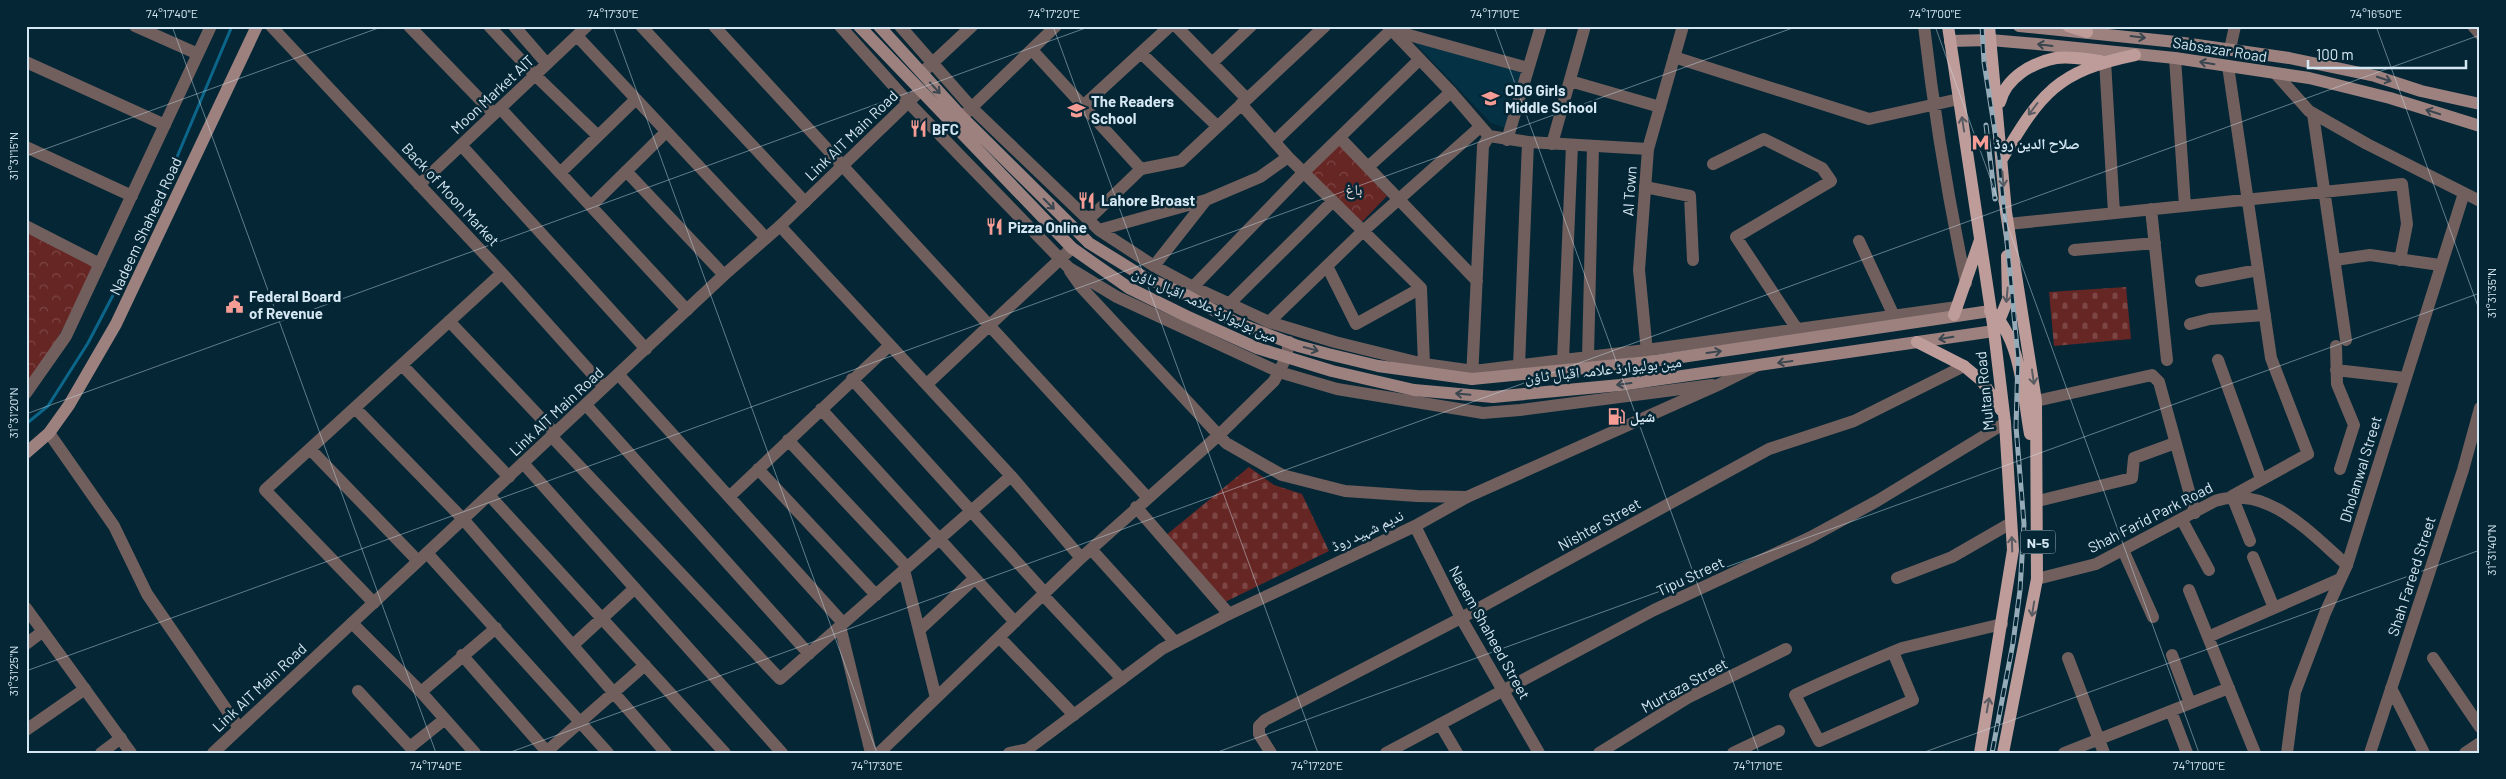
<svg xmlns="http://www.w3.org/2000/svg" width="2506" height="779" font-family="Barlow,'Noto Naskh Arabic',sans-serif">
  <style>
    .built { fill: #043144 }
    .forest { fill: url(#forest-crowns) }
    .cemetery { fill: url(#cemetery-stones) }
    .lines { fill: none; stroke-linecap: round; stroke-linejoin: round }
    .stream { stroke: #0c668a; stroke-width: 3 }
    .minor { stroke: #705f5d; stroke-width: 12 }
    .tertiary { stroke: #705f5d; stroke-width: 12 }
    .secondary { stroke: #9c817f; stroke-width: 12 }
    .primary { stroke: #be9c99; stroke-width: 12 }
    .rail-casing { stroke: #95acb8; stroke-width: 5 }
    .rail { stroke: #042635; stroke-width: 3; stroke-dasharray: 9; stroke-linecap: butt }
    .oneway { stroke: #39464f }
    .oneway2 { stroke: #585b62 }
    .ticks { fill: none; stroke: #d5e7f2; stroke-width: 1; stroke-opacity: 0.45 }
    .labels { text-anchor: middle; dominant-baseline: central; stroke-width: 5; stroke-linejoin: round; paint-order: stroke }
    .shield { fill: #042635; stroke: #96adb9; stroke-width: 1 }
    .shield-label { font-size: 14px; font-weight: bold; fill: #d5e7f2 }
    .street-label { font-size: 15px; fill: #d5e7f2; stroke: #042635 }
    .poi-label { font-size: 15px; font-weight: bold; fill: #d5e7f2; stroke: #042635; text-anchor: start }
    .park-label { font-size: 15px; fill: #f2dbd9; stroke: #042635 }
    .neatline { fill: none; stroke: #d5e7f2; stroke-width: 2 }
    .ticks-label { font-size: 12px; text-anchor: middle; fill: #d5e7f2 }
  </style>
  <defs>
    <pattern id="forest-crowns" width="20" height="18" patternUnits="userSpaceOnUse" patternTransform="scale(1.25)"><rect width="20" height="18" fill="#662624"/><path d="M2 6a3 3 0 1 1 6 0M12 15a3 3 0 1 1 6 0" fill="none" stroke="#7b4644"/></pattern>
    <pattern id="cemetery-stones" width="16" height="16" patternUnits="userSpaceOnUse" patternTransform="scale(1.25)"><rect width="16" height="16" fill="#662624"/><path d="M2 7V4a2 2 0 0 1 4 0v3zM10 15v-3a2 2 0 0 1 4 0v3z" fill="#7b4644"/></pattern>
  </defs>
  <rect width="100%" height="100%" fill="#042635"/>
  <path class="built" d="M1410,38L1519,70L1521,75L1505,128L1491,123Z"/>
  <path class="forest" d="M1337,141L1387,196L1360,224L1308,169Z
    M26,226L100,264L26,393Z"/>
  <path class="cemetery" d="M2126,287L2131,339L2054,346L2049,292Z
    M1249,467L1274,485L1302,494L1329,551L1219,605L1165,536Z"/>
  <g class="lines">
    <path class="stream" d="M26,424L48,406L88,343L143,238L232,26"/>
    <path class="minor" d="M135,26L198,54
      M271,26L502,273L604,387
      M409,26L494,114
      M489,26L535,75L598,136
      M514,26L547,64
      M641,26L805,202
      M714,26L1147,497
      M840,26L908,102L1069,268L1117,297L1279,372L1337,389L1483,413L1520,410L1712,385
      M900,26L972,108L1099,230L1154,266L1193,287L1269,322L1335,342L1424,364L1474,371L1646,350L1957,307
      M1176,26L1247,99
      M1924,26C1934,113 1948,198 1966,283
      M2473,26L2480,34
      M577,36L766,238
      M2230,49L2235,26
      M1032,50L1141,169
      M1141,53L1217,126
      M1674,57L1869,119L1959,99
      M2175,58L2185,206
      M2105,61L2114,213
      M26,62L165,125
      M1212,63L1251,26
      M2228,66L2271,358L2308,454L2232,496L2250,541
      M926,69L972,26
      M1570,81L1660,107
      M1241,104L1288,157
      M1083,106L1170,26
      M500,108L687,310
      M966,113L1056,26
      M2313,114L2346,340
      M1340,138L1477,281
      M1507,140L1541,26
      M1275,141L1391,30L1528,68
      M1552,144L1585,26
      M461,145L646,349
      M26,147L132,196
      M1713,164L1764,139L1822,168L1831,181L1736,237L1797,329
      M1368,167L1451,92
      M626,171L724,275
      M560,173L635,100
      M419,185L587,26
      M1645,187L1690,196L1693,260
      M591,206L665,133
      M2151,209L2167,360
      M1089,219L1141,169L1181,161L1325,26
      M2008,224L2402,184L2407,224L2400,260
      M26,226L100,264
      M780,226L1011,476L1081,558
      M1099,230L1206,200
      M1859,241L1894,316
      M2074,250L2155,243
      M2335,260L2370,255L2440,265
      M1154,266L1206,200L1260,177L1288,157L1421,288L1424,364
      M1327,266L1356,324L1421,288
      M1070,271L1082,288L1226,443L1282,475L1345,491L1417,496L1467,497
      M2201,281L2258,270
      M1193,287L1304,172L1419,60
      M1230,303L1333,201
      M449,321L555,433
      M1269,322L1362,232L1480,127
      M2190,324L2210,319L2265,315
      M2336,346L2337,384L2354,425L2340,469
      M1588,357L1593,146
      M1563,360L1572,145
      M2218,360L2261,479
      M402,365L509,477
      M1519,366L1528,142
      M2336,370L2405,378
      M619,375L843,623
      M852,379L1045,593
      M1472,379L1483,146L1489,136
      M927,384L1072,248
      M26,393L66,336L211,26
      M2036,401L2152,375L2159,382L2195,513
      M586,405L809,654
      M355,408L463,519L666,753
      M821,409L1015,622
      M49,433L114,526L147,594L239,728
      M552,437L780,679L1011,476
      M788,440L907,567
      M310,449L418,561
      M523,463L782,753
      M758,469L876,595
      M489,495L725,753
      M729,497L890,345
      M2038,501L2132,478L2134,458L2175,443
      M1136,507L1229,614
      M2182,520L2209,570
      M1091,549L1175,642
      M2123,550L2153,617
      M427,553L608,753
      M2253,557L2274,608
      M904,570L936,698
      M1897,578L1952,557L2011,523
      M2037,579L2096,564L2215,501C2268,484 2310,533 2347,565
      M2189,590L2255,753
      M1043,595L1122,679
      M374,603L265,490L502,273
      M352,623L421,692L475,753
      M840,626L871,753
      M919,630L975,578
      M999,637L1074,715
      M2208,637L2340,579
      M26,644L42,632
      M573,645L635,588
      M1893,652L1913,700L1819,741L1795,695C1830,678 1866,663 1902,648L2002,624
      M462,655L548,753
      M2172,655L2190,703
      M2068,658L2104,753
      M2433,658L2480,727
      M2391,688L2424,753
      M358,691L410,747L445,719
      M421,692L496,628
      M2171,711L2187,753
      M1440,724L1457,753
      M26,730L85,689
      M101,753L121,738
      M545,753L645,665
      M879,753L1081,558L1219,435L1274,381L1286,358L1289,342
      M1271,753L1259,734V726L1265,720L1461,618L1769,449L1854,421L1964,366
      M1386,753L1654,610L1811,537L1877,501L2005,423
      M1599,753L1689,697L1786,649
      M1733,753L1779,731
      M2064,753L2229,688
      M2370,753L2463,470L2480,408
      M2465,753L2480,743"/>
    <path class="tertiary" d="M1388,26L1451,92L1489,136L1528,142L1648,149
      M2276,74L2309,111L2367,144L2480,201
      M1648,362L1639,270L1648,149L1683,26
      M1415,526L1461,618L1539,753
      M26,608L131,753
      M213,753L724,275L780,226L920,91
      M1009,753L1028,749L1162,649L1229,614L1415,526L1467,497L1720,384L1756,366
      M2287,753L2295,692L2325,613L2347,565L2464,193"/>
    <path class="secondary" d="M859,26L1072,248L1129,288L1186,316L1257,348L1332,371L1414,390L1493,397L1620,385L1994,331
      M879,26L962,117L1089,243L1144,277L1186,295L1235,322L1298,346L1328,354L1378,366L1472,379L1648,362L1990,311
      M2019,26L2176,42L2289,58L2375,76L2421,91L2480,104
      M1950,41L1990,40L2037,44L2175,58L2309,78L2390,98L2480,126
      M26,453L49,433L69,405L116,324L257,26"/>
    <path class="primary" d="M1948,26L1994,331L2005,423L2013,550L1980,753
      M1989,26L2006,212L2036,401L2037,579L2003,753
      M2068,26L2087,32
      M2000,102C2006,78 2031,63 2056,58C2070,56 2086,59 2100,61
      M2002,159C2041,93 2057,71 2135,55
      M1990,311C2021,336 2023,396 2030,434
      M1954,315L1980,240
      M1997,326L2008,299L2007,256
      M1917,342L1964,366L1982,381L2001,410"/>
    <defs>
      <path id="rail" d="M1982,26L1984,62L1999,157L2018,358L2016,427L2024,524L2020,590L2013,643L1992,753
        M1986,125L1995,199"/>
    </defs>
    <use href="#rail" class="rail-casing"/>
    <use href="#rail" class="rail"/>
  </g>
  <defs><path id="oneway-shaft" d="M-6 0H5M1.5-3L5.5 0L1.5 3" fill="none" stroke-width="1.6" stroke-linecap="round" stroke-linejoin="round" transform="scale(1.25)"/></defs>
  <g class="oneway">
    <use href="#oneway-shaft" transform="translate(2138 37) rotate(7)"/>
    <use href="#oneway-shaft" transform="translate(2045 45) rotate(-173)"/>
    <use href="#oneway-shaft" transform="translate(2207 63) rotate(-171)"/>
    <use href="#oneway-shaft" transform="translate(2384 79) rotate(18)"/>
    <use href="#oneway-shaft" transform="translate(935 88) rotate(47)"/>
    <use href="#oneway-shaft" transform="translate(2433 112) rotate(-162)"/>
    <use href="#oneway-shaft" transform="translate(1049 204) rotate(45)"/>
    <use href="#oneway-shaft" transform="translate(1946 338) rotate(171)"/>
    <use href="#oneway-shaft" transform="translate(1311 349) rotate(15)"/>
    <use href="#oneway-shaft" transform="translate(1714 352) rotate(-8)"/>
    <use href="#oneway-shaft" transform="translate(1785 362) rotate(172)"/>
    <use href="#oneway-shaft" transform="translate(1624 384) rotate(173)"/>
    <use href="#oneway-shaft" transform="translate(1463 394) rotate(-175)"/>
  </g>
  <g class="oneway2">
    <use href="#oneway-shaft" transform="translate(2033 109) rotate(127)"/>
    <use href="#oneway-shaft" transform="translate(1963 124) rotate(-99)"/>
    <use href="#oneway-shaft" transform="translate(2003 179) rotate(85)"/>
    <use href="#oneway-shaft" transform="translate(2007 295) rotate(95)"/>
    <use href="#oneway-shaft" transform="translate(2033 377) rotate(82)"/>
    <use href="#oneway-shaft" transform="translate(2012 544) rotate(-92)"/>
    <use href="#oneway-shaft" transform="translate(2033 609) rotate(99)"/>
    <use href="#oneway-shaft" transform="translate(1988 705) rotate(-80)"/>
  </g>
  <path class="ticks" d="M172,26L436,753M613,26L877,753M1053,26L1318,753M1494,26L1759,753M1935,26L2199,753M2376,26L2480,312M26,156L384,26M26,414L1091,26M26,671L1798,26M508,753L2480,35M1215,753L2480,293M1922,753L2480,550"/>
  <defs>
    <symbol id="school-bare" viewBox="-9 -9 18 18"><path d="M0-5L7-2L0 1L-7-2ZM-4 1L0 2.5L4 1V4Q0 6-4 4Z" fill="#f59c95" stroke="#042635" stroke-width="2.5" paint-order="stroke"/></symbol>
    <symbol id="restaurant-bare" viewBox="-9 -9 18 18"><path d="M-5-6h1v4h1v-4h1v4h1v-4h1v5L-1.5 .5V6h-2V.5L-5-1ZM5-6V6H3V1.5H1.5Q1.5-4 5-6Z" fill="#f59c95" stroke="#042635" stroke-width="2.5" paint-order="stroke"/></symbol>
    <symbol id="metro-bare" viewBox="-9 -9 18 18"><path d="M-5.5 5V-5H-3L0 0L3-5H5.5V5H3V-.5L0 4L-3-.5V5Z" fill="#f59c95" stroke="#042635" stroke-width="2.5" paint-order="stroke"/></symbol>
    <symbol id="civic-bare" viewBox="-9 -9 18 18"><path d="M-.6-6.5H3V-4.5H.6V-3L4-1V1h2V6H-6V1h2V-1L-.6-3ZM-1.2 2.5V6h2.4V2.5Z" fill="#f59c95" stroke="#042635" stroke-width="2.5" paint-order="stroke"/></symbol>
    <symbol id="fuel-bare" viewBox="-9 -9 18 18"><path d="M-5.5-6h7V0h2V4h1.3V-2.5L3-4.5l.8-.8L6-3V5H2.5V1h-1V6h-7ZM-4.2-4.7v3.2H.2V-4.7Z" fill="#f59c95" stroke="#042635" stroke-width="2.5" paint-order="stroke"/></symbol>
  </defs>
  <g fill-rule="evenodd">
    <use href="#school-bare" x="1478" y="86" width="25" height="25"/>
    <use href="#school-bare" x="1064" y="98" width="25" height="25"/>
    <use href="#restaurant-bare" x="906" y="116" width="25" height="25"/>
    <use href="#metro-bare" x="1968" y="130" width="25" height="25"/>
    <use href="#restaurant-bare" x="1074" y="188" width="25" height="25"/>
    <use href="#restaurant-bare" x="982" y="214" width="25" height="25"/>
    <use href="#civic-bare" x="222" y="292" width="25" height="25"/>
    <use href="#fuel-bare" x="1604" y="404" width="25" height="25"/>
  </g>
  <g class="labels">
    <rect class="shield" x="2020.5" y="530.5" width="35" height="23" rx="4"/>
    <g class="shield-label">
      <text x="2038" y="542">N-5</text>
    </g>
    <g class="street-label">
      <text transform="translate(2220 49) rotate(9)">Sabsazar Road</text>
      <text transform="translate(492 94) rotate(-43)">Moon Market AIT</text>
      <text transform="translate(851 135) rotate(-44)">Link AIT Main Road</text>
      <text transform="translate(1629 191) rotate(-86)">AI Town</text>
      <text transform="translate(451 194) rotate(47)">Back of Moon Market</text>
      <text transform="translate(145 226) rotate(-65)">Nadeem Shaheed Road</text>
      <text transform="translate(1205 304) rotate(25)">مین بولیوارڈ علامہ اقبال ٹاؤن</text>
      <text transform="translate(1603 369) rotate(-6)">مین بولیوارڈ علامہ اقبال ٹاؤن</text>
      <text transform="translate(1984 391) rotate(-96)">Multan Road</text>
      <text transform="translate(556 411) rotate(-43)">Link AIT Main Road</text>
      <text transform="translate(2360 469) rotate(-73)">Dholanwal Street</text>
      <text transform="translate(2150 517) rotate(-27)">Shah Farid Park Road</text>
      <text transform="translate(1599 524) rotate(-29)">Nishter Street</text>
      <text transform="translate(1367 530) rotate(-25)">ندیم شہید روڈ</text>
      <text transform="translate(1690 576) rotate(-25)">Tipu Street</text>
      <text transform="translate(2411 576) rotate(-72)">Shah Fareed Street</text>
      <text transform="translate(1490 632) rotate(61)">Naeem Shaheed Street</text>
      <text transform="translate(1684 685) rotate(-29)">Murtaza Street</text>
      <text transform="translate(259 687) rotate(-43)">Link AIT Main Road</text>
    </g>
    <g class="poi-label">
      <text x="1505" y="90">CDG Girls<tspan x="1505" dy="17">Middle School</tspan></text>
      <text x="1091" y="101">The Readers<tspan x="1091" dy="17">School</tspan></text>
      <text x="932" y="129">BFC</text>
      <text x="1994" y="143">صلاح الدین روڈ</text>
      <text x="1101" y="200">Lahore Broast</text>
      <text x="1008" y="227">Pizza Online</text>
      <text x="249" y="296">Federal Board<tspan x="249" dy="17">of Revenue</tspan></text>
      <text x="1630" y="416">شیل</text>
    </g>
    <g class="park-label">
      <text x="1354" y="189">باغ</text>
    </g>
  </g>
  <rect width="2506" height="779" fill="none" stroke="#042635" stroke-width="55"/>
  <path d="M2308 60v8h158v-8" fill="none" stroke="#d5e7f2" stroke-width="2.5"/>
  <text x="2316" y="60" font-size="15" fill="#d5e7f2" stroke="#042635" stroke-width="4" paint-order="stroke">100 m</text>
  <rect x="28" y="28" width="2450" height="724" class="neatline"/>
  <g class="ticks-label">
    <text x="172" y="18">74°17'40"E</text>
    <text x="613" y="18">74°17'30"E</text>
    <text x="1054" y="18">74°17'20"E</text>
    <text x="1495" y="18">74°17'10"E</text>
    <text x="1935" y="18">74°17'00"E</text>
    <text x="2376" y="18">74°16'50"E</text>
    <text transform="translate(14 156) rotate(-90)" y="4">31°31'15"N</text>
    <text transform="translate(2492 293) rotate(-90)" y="4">31°31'35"N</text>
    <text transform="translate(14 413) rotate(-90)" y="4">31°31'20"N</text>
    <text transform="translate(2492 550) rotate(-90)" y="4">31°31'40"N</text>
    <text transform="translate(14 671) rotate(-90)" y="4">31°31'25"N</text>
    <text x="436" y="770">74°17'40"E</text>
    <text x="877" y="770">74°17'30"E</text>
    <text x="1317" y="770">74°17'20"E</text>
    <text x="1758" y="770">74°17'10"E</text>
    <text x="2199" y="770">74°17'00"E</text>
  </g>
</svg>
